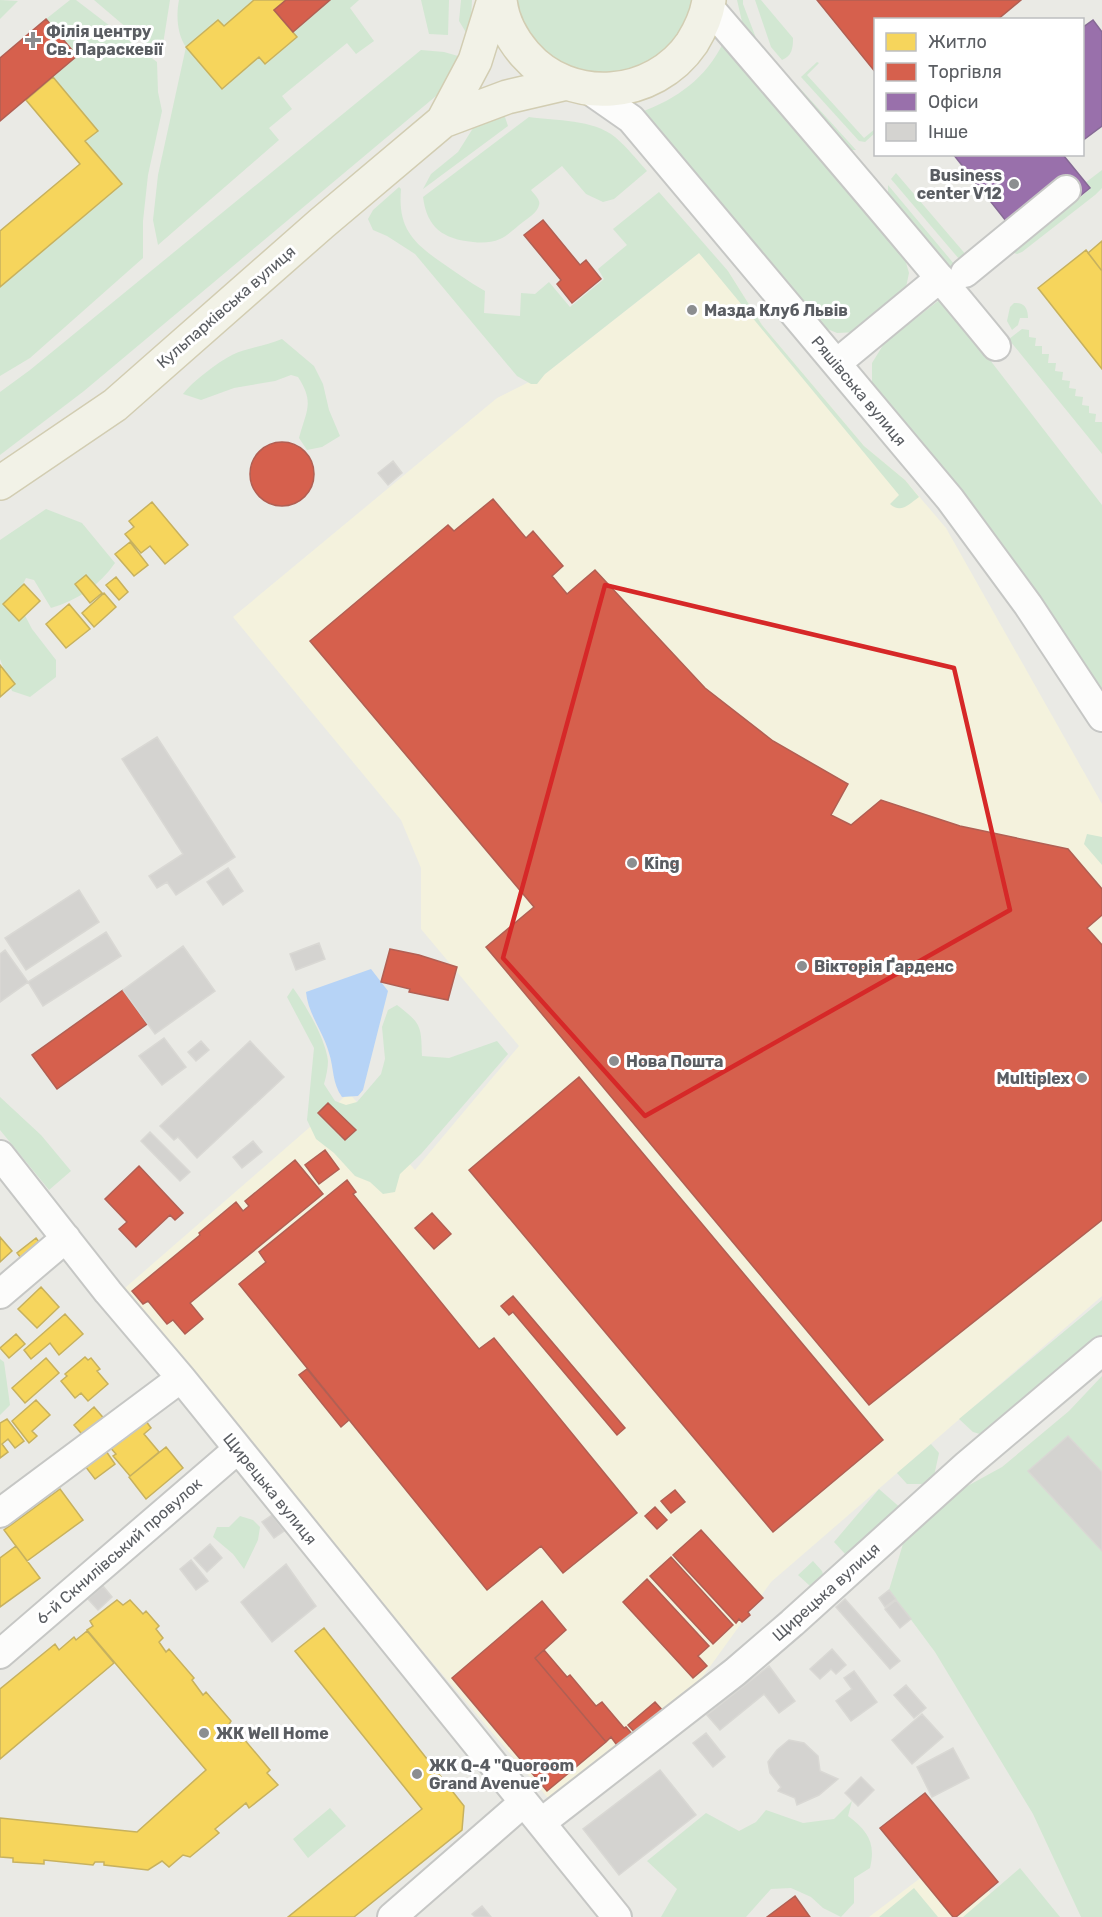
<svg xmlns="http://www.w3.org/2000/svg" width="1102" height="1917" font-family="Rubik,sans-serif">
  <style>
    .commercial { fill: #f4f2dd }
    .green { fill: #d2e7d2 }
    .water { fill: #b6d3f6 }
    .homes { fill: #f6d55c; stroke: #c7b15e; stroke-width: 1.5 }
    .shops { fill: #d6604d; stroke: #b15f53; stroke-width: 1.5 }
    .offices { fill: #9970ab; stroke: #866a95; stroke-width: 1.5 }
    .building { fill: #d4d3d0; stroke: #d9d8d4; stroke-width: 1.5 }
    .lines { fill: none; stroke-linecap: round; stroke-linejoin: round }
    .minor-casing { stroke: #c6c7c5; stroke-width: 32 }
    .major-casing { stroke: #d2cdb2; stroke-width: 36 }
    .minor { stroke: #fcfcfb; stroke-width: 28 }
    .major { stroke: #f2f2e7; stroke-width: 33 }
    .marked { fill: none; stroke: #d62828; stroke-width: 4.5; stroke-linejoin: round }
    .poi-dot { fill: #8c8e90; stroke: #fff; stroke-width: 2 }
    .labels { text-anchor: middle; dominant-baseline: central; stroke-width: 6; stroke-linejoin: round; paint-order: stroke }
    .poi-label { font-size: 16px; font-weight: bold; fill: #5a5d62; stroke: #fff; text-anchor: start }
    .street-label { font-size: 16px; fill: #5a5d62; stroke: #fff }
  </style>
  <rect width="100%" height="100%" fill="#eaeae5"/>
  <path class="commercial" d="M699,253L728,271L762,325L864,446L905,480L946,528L1102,804V1296L771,1582L683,1704L554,1805L118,1294L349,1093L415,1170L519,1046L421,929V868L401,820L233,617L497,398L545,374Z
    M956,1851L1010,1917H869Z"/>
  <path class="green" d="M0,0L18,1L0,19Z
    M70,0H76L157,62L158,92L162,111L148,175L143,221V258L30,358L0,376V287L121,184L85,141L97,131L53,77L77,56L46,19Z
    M94,0H170L161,57Z
    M179,0H254L224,26L218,20L186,47L223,89L259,57L266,64L297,37L293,32L330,0H359L350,8L374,41L356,54L347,43L282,96L292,109L269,128L279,140L158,245L153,220L158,175L186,47C177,34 176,15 179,0Z
    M421,0H449L448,35L429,34Z
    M461,0H472L470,39L459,21Z
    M514,0H696L691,21L653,64L597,77L569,70L544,54L525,32Z
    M737,0H743V4L756,38L753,41L743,26Z
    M755,0H761L793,38C793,48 792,56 782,60L771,47Z
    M723,43L905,259L909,273L905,292L858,332L837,333L825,328L641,112C677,99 706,78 723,43Z
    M421,50L444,52L465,58L442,91L84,391L0,455V392L30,370Z
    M817,62L819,63L807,75L864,138L875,129V133L865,142L859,141L801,77Z
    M797,85L856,150H850L798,91Z
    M503,111L508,126L423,189L431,174L458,152L475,125Z
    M529,117C556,121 593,119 615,137C627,147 637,160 647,171L614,199L603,202L586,194L562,166L531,190C534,194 541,200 539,205C538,212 528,218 523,222C516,227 509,235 500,239C491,243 482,243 473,242C443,239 427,228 423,197Z
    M1102,170V188L1095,195L1022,252L1017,254L1008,251L1041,229L1090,189L1085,183Z
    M896,173L967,256L965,266L891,179Z
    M888,185L970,283L962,281L888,195Z
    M399,187L401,189C398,225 410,240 438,260C454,271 469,282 485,291L484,313L520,316L521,293L535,294L549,282L570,307L604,279L598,269L627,245L613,229L659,192L728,271L762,325L864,446L905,480L919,497C909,504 901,514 890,504L899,495L699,253L545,374L537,384H531L517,376L415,254L387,236L373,230L368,219L373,210Z
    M942,298L1102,505V694L872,383V363L885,342Z
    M1014,303C1024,302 1028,308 1028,318H1020L1018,325L1012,330L1007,321L1010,307Z
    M1022,329L1029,330V337L1036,338L1035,346H1042V354H1049L1048,363H1056L1055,371L1063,372L1062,380L1070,381L1069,388L1076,389L1075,396L1083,397L1082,405L1089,406V413L1096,414L1095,422H1102V454L1010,341L1009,339Z
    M282,339L314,366L323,384L329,410L340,436L322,447L307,450L299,438C306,411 315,403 298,377L291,375L275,381L234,388L201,400L183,394C192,382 218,362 232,355C246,348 266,346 282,339Z
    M46,509L82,523L115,563C99,586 78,600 51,608L34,580L26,578L16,598L32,629L56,660V677L30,697L12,691L0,659V540Z
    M1087,834L1102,837V865L1084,844Z
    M293,988C306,1005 326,1040 328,1061C328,1068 326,1077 324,1084L335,1101L346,1105L357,1102L381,1074L385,1059L382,1027L388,1010L397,1005C422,1024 421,1026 422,1056L449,1058L497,1041L508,1054L421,1154L400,1174L395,1192L383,1194L370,1182L355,1176L334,1153L316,1139L307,1120L314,1048L287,997Z
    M0,1097L41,1135L71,1171L49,1190L0,1130Z
    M1102,1300V1336L983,1435L973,1432L959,1419Z
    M0,1359L4,1362L10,1405L0,1415Z
    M1102,1376V1917H1081L1033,1814L935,1652L889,1590L903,1544L962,1489L1002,1467L1069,1411Z
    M931,1444L939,1453L934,1476L922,1484H907L897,1473Z
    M879,1489L903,1510L847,1556L834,1542Z
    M240,1516L253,1520L260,1527L258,1540L244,1569L233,1554L213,1537L217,1527H229Z
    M813,1561L822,1571L824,1577L818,1586H810L798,1575Z
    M852,1801L848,1816C868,1831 876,1843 870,1868L854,1878V1903L841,1917L823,1908L811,1897L791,1888L771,1889L746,1917H661L677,1889L647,1861L706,1813L739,1831L756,1822L766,1810L803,1823L834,1819Z
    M330,1808L346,1826L308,1858L293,1839Z
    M1020,1868L1060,1917H963Z
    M914,1888L938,1917H879Z"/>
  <path class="water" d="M371,969L388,991L363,1090L358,1096L342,1097C332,1083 334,1068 329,1053C323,1031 308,1014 306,992Z"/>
  <path class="homes" d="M254,0H286L274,10L297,37L265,64L259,57L222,89L186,47L218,20L224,26Z
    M53,77L98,131L85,141L122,184L0,287V231L80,164L26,100Z
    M1102,241V271L1088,253Z
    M1086,250L1102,271V369L1038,288Z
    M152,502L188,545L165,564L150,546L141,553L125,534L134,527L129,521Z
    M130,542L148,565L134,576L115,554Z
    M86,575L102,593L90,603L75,584Z
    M116,577L128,592L119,600L106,585Z
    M24,584L40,601L19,621L3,604Z
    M104,593L116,607L94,627L82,613Z
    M69,604L90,629L66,648L46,624Z
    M0,665L15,684L0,697Z
    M0,1237L12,1251L0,1262Z
    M36,1238L43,1247L24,1262L17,1253Z
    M41,1287L59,1307L37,1328L18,1309Z
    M65,1314L83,1334L59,1355L50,1343L31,1359L24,1350Z
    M16,1334L25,1344L9,1358L0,1348Z
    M85,1357L88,1360L91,1358L100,1369L97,1371L108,1384L88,1401L81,1393L75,1398L61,1381L67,1376L65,1374Z
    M46,1358L59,1373L25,1403L12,1388Z
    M36,1400L50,1415L32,1431L37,1436L29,1443L12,1421Z
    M94,1407L107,1422L87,1440L74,1425Z
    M143,1417L151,1428L144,1434L159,1452L130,1476L113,1456L116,1454L108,1445Z
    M7,1419L24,1441L15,1448L8,1439L2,1444L8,1452L0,1458V1423Z
    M166,1447L183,1468L146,1499L129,1477Z
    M106,1451L115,1464L95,1479L85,1466Z
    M60,1489L83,1520L27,1561L4,1530Z
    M16,1546L40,1578L0,1607V1558Z
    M117,1600L123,1605L130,1600L143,1614L146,1611L159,1626L156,1629L163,1638L159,1642L166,1652L169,1649L194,1678L192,1680L203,1695L206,1692L231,1721L228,1726L241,1742L244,1739L270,1770L267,1773L278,1785L249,1808L246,1803L215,1829L219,1833L190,1857L183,1855L169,1867L162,1861L148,1870L104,1865V1862H95L93,1865L44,1860V1864L13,1862V1858L0,1857V1818L137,1832L206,1770L87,1630L93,1626L90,1621Z
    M324,1628L464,1806L462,1830L354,1917H288L422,1809L295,1651Z
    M87,1631L114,1663L0,1759V1689L55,1644L59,1650L74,1637L76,1640Z"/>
  <path class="shops" d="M286,0H330L293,32L274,10Z
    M817,0H1021L997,20H876V73Z
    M46,19L77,56L0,121V58Z
    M543,220L580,265L586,260L601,279L572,303L557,284L561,280L524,235Z
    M250 474a32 32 0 1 1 64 0a32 32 0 1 1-64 0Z
    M493,499L526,538L533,531L563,566L552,576L567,594L595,570L705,688L773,741L848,784L831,815L851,825L881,800L960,826L1068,849L1102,889V915L1087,928L1102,945V1220L869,1405L486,947L534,907L310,641L448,525L454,531Z
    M390,949L419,955L457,967L448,1000L409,992L410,989L381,982Z
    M123,990L147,1024L57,1089L32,1055Z
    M579,1077L883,1440L773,1532L469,1170Z
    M328,1103L356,1130L345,1140L318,1113Z
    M325,1150L339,1169L319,1184L305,1165Z
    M295,1160L323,1194L190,1303L203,1319L185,1334L173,1320L167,1324L148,1301L143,1304L132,1291L200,1235L199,1233L236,1202L243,1211L249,1206L245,1201Z
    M139,1166L183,1213L175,1220L170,1215L136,1247L119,1229L127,1222L105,1199Z
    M347,1180L356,1192L353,1194L479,1349L494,1338L637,1513L563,1573L541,1546L487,1590L239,1284L266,1262L259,1252Z
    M432,1213L451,1234L434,1249L415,1228Z
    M513,1296L625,1428L617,1435L513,1312L509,1315L501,1306Z
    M307,1369L349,1420L341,1427L299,1375Z
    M675,1490L685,1502L671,1513L661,1501Z
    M655,1507L667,1520L657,1529L645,1516Z
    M701,1530L763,1598L748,1612L750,1615L742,1622L739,1619L736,1623L673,1555Z
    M671,1557L733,1625L713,1644L650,1576Z
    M647,1579L709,1646L698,1656L707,1666L693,1678L623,1602Z
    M542,1601L566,1630L535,1658L606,1742L547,1791L452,1678Z
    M544,1650L567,1677L570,1675L596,1706L602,1702L624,1728L626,1727L634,1736L619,1748L611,1737L606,1742L535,1658Z
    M655,1702L664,1712L637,1735L628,1725Z
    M925,1793L998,1882L956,1917H953L880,1828Z
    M795,1896L810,1917H767Z"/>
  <path class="offices" d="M1093,20L1102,32V126L1082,141V28Z
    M953,154H1066L1064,156L1090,188L1075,200L1058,179L1006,221Z"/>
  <path class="building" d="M393,461L402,473L388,485L378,473Z
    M157,737L235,857L176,895L167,882L157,888L149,876L183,854L122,759Z
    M228,868L243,891L223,905L207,882Z
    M79,890L99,922L26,970L5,938Z
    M106,932L121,956L43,1006L28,982Z
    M319,943L325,959L296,970L290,954Z
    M183,946L215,991L155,1034L123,990Z
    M5,950L28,982L0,1002V954Z
    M164,1038L186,1067L162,1085L139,1056Z
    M201,1041L209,1050L196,1061L188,1052Z
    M250,1041L284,1077L197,1158L178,1137L174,1140L160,1126Z
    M150,1132L190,1172L180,1181L141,1141Z
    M253,1141L262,1152L242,1168L233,1157Z
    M1068,1436L1102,1472V1551L1028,1471Z
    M272,1515L284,1531L274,1538L262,1522Z
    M210,1544L222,1558L207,1572L194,1558Z
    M191,1560L208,1581L196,1590L180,1569Z
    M286,1564L316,1606L272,1642L241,1602Z
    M103,1586L112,1597L98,1610L88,1599Z
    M889,1590L896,1599L885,1607L879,1598Z
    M845,1599L900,1661L890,1669L836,1607Z
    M896,1600L911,1619L900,1628L885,1609Z
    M832,1649L846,1665L836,1674L831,1669L820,1679L810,1669Z
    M769,1666L795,1701L779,1713L764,1694L720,1730L707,1715Z
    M854,1671L877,1702L851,1721L836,1701L852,1689L844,1678Z
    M906,1685L926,1708L914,1718L894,1695Z
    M922,1714L943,1737L912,1764L892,1740Z
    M706,1733L725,1757L713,1767L693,1743Z
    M789,1740L804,1743L818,1756L820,1771L838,1779L819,1795L797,1805L795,1798L778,1791L781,1787L770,1773L768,1762L777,1750Z
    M953,1748L969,1778L932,1797L917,1767Z
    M660,1770L696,1815L619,1875L583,1829Z
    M861,1777L874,1790L858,1806L845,1793Z
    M482,1906L491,1917H475L472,1914Z"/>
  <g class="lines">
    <defs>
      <path id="minor" d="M708,6C805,119 902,231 996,346
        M588,89L631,119L950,499L1028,605L1102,717
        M965,273L1066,190
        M837,363L940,278
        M0,1155L108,1292L181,1378L617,1917
        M0,1294L66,1238
        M0,1513L181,1378
        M0,1654L238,1449
        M542,1822L735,1672L792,1623L967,1465L1102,1351
        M392,1917L524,1802"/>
      <path id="major" d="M500,0C502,20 512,39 525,54C570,106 654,99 692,43C700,30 707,15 709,0
        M443,121L475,61L494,0
        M0,483L115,405L322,223L443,121L507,97L567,83"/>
    </defs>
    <use href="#minor" class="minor-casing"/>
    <use href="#major" class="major-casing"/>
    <use href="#minor" class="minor"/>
    <use href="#major" class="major"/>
  </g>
  <path class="marked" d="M605,585L954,668L1010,910L645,1116L503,958Z"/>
  <g class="poi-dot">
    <path d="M30 31h6v6h6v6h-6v6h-6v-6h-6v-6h6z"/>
    <circle cx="1014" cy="184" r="6"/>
    <circle cx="692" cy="310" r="6"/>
    <circle cx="632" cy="863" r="6"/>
    <circle cx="802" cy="966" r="6"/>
    <circle cx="614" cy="1061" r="6"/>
    <circle cx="1082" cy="1078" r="6"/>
    <circle cx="204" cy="1733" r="6"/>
    <circle cx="417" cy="1774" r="6"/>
  </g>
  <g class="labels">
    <g class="poi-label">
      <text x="46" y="31">Філія центру<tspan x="46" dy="18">Св. Параскевії</tspan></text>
      <text x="1002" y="175" text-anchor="end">Business<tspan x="1002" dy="18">center V12</tspan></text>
      <text x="704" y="310">Мазда Клуб Львів</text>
      <text x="644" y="863">King</text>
      <text x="814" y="966">Вікторія Ґарденс</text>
      <text x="626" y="1061">Нова Пошта</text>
      <text x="1070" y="1078" text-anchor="end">Multiplex</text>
      <text x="216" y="1733">ЖК Well Home</text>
      <text x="429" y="1765">ЖК Q-4 "Quoroom<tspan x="429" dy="18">Grand Avenue"</tspan></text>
    </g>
    <g class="street-label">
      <text transform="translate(226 307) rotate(-41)">Кульпарківська вулиця</text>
      <text transform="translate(859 391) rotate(50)">Ряшівська вулиця</text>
      <text transform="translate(270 1489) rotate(51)">Щирецька вулиця</text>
      <text transform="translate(119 1551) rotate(-41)">6-й Скнилівський провулок</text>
      <text transform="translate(826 1592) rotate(-42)">Щирецька вулиця</text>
    </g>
  </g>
  <rect x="874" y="18" width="210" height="138" fill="#ffffff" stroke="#bdbec0" stroke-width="1.5"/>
  <rect x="886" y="33" width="30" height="18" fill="#f6d55c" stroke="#bdbec0" stroke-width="1.5"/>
  <text x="928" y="48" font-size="18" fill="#5a5d62">Житло</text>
  <rect x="886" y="63" width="30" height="18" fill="#d6604d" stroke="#bdbec0" stroke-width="1.5"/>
  <text x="928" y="78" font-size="18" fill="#5a5d62">Торгівля</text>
  <rect x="886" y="93" width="30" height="18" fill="#9970ab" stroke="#bdbec0" stroke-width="1.5"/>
  <text x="928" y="108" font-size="18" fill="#5a5d62">Офіси</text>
  <rect x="886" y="123" width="30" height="18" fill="#d4d3d0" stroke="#bdbec0" stroke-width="1.5"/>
  <text x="928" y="138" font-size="18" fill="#5a5d62">Інше</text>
</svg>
